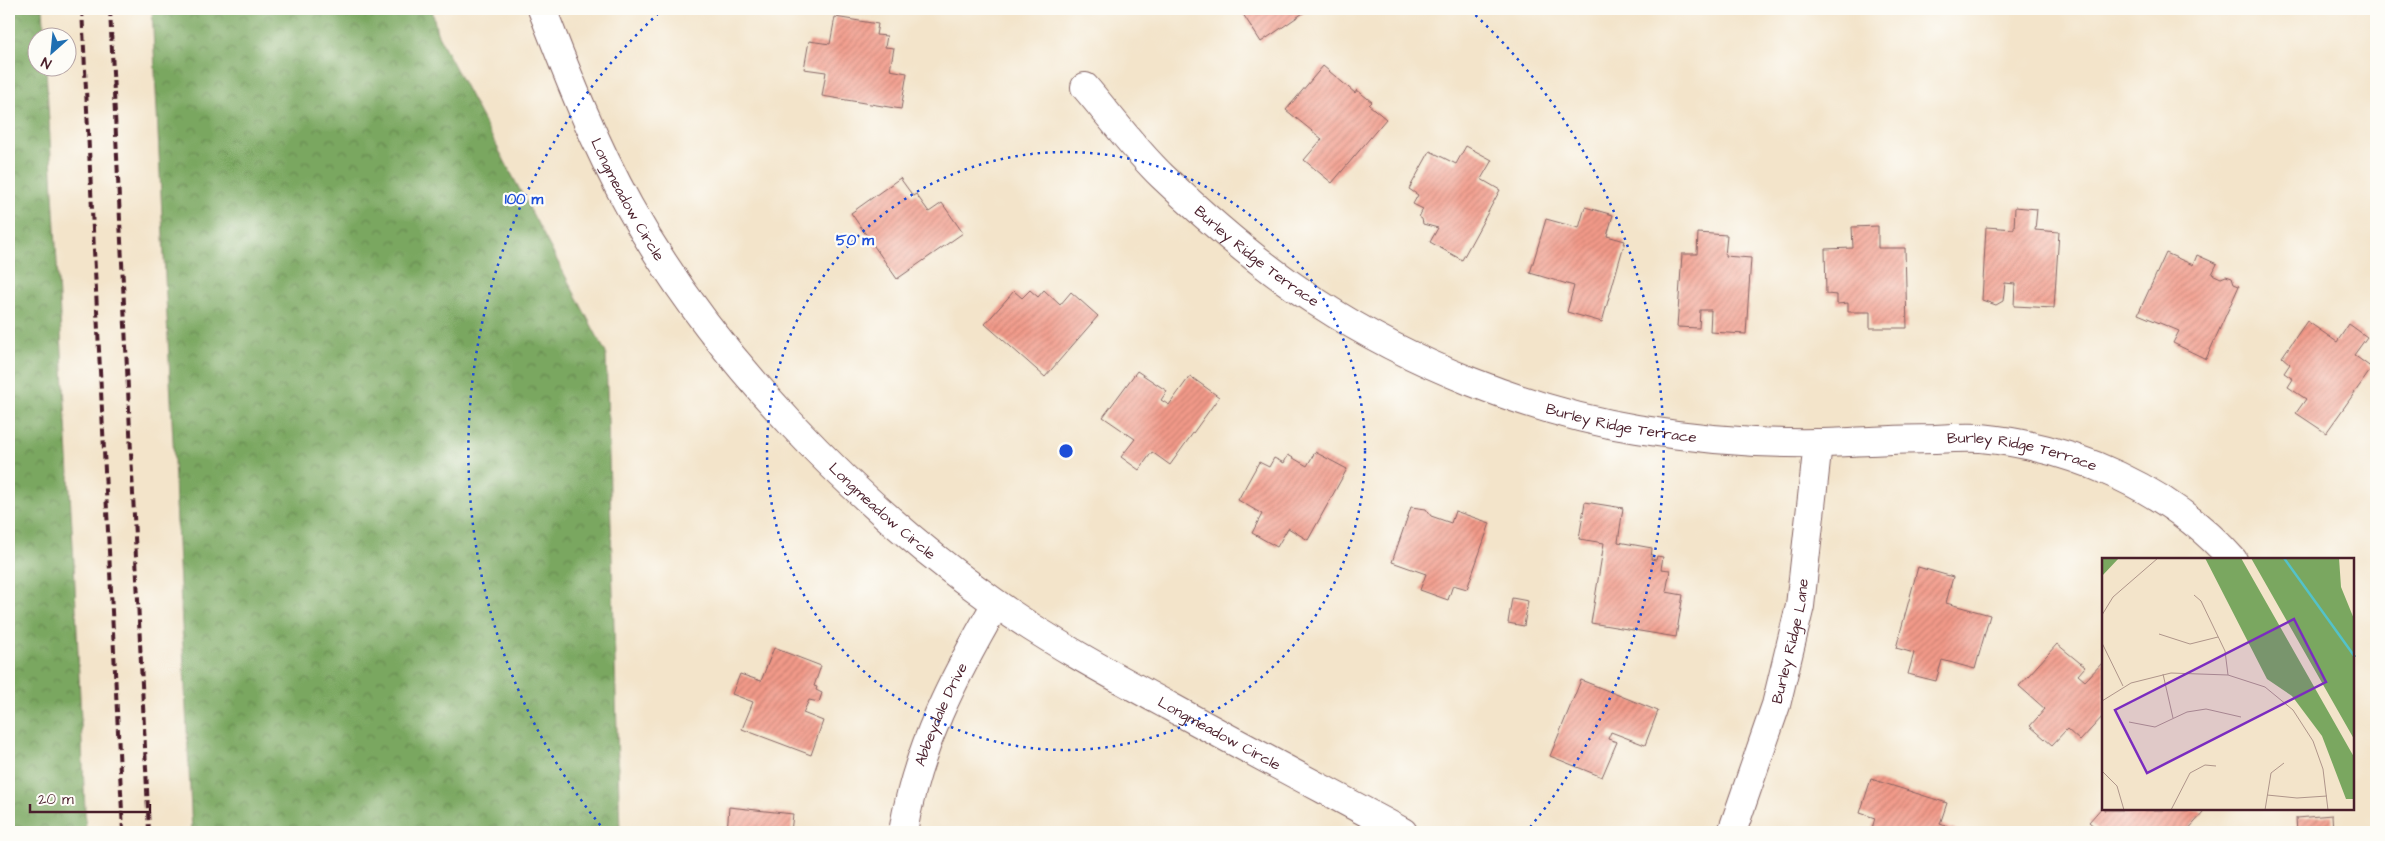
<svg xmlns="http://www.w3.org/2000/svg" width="2385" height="841" font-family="'Architects Daughter',sans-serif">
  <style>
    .forest { fill: url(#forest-crowns); stroke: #626346 }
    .building { fill: url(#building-hatch) }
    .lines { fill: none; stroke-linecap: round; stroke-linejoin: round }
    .minor-casing { stroke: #856463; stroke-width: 30 }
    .minor { stroke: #fff; stroke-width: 28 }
    .rail { stroke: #4a1f2b; stroke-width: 4; stroke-dasharray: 8 4; stroke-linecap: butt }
    .ring { fill: none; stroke: #1d4ed8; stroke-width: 2.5; stroke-dasharray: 2.5 5 }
    .labels { text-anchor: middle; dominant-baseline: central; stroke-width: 4.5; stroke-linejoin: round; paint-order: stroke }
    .street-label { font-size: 15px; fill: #4a1f2b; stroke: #fdfcf7 }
    .inset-river { fill: none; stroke: #54c2c9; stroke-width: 2.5 }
    .inset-road { fill: none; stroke: #af958a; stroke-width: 1 }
    .view { fill: #7b2cbf; fill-opacity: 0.15; stroke: #7b2cbf; stroke-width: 2.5 }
    .inset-edge { fill: none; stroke: #4a1f2b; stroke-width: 2.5 }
    .centre { fill: #1d4ed8; stroke: #fdfcf7; stroke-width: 2.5 }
    .ring-label { font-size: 15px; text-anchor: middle; font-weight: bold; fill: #1d4ed8; stroke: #fdfcf7; stroke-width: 4.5; stroke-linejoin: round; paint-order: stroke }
  </style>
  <defs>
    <pattern id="forest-crowns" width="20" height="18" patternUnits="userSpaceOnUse" patternTransform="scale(1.25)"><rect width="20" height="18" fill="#7aa760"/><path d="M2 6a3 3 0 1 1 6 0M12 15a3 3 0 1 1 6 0" fill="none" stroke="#66874f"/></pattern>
    <pattern id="building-hatch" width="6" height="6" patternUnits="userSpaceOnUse" patternTransform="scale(1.25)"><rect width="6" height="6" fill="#f29a89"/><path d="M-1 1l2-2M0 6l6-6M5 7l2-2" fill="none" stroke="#c67d70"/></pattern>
  </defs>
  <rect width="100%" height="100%" fill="#fdfcf7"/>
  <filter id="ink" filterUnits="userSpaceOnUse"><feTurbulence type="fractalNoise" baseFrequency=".02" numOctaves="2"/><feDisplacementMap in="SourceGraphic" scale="10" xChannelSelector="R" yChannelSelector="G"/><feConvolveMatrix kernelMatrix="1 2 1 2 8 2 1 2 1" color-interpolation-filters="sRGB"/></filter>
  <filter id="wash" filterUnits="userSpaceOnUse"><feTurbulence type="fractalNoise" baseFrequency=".0096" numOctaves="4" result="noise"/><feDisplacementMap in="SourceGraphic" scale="20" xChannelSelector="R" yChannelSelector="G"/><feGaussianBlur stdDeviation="1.12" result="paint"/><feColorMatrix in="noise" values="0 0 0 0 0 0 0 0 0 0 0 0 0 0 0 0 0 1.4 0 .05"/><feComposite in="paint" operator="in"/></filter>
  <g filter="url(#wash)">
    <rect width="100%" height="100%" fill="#f3e4ca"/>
    <path class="forest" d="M9,9H43L45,37L38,38V68H46L74,563L86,832H9Z
      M152,9H432L437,33L606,353L620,832H192Z"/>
    <g id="blocks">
      <path class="building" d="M1244,9H1309L1261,42L1241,11Z
        M835,17L878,24L876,35L887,36L885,47L894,48L890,70L907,73L901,109L822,96L826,72L804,69L809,41L830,44Z
        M1323,66L1355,93L1357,90L1372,102L1369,105L1386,119L1332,183L1304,160L1322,139L1286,110Z
        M1466,146L1492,160L1481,179L1500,190L1462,260L1430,242L1438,228L1423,224L1422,219L1419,217L1423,209L1413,204L1418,195L1409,189L1430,151L1456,164Z
        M900,178L913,196L916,194L929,212L942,203L963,233L897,279L851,213Z
        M1585,207L1613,215L1607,236L1625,241L1602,322L1567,312L1574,286L1530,273L1546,219L1579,228Z
        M2015,207L2037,209L2035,230L2059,232L2054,308L2014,306L2015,284L2005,283L2003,301L1996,305L1982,300L1986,227L2014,229Z
        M1878,226V248H1905L1907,328H1870V312H1848V303L1837,304V295L1826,294L1825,249L1853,248L1852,227Z
        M1698,233L1727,235L1725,256L1751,258L1746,334L1710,332L1711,310H1700L1699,328L1677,327L1682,254H1697Z
        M2166,253L2193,265L2197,255L2217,264L2212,274L2221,278L2226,276L2232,278L2234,284L2239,286L2206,359L2173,343L2179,331L2138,314Z
        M1030,290L1038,297L1044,290L1060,305L1071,292L1098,316L1045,377L985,324L1014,291L1022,298Z
        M2307,321L2337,342L2349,324L2367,337L2354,355L2372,368L2326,433L2296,413L2306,399L2288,387L2293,379L2284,373L2290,364L2282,357Z
        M1137,371L1167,391L1161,400L1169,405L1190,376L1219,397L1170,465L1152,452L1139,470L1121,457L1135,439L1103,417Z
        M1315,452L1347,469L1308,540L1288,528L1277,547L1252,533L1262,514L1238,500L1259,462L1269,467L1274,458L1284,463L1288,455L1307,466Z
        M1585,502L1623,508L1618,542L1652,548L1651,559L1656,560L1657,556L1663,557L1661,569L1670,570L1666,592L1683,595L1676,637L1591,623L1604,543L1579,539Z
        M1411,507L1426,509L1431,516L1451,523L1455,511L1490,523L1467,589L1453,585L1448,600L1420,590L1426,574L1392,562Z
        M1918,567L1953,577L1946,603L1990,615L1975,669L1942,660L1936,681L1908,674L1914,653L1896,648Z
        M1512,598L1528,601L1524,626L1508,623Z
        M2057,644L2085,667L2078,675L2085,681L2104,661V715L2080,741L2067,729L2052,745L2030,726L2045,709L2019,686Z
        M774,648L821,666L814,686L817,687L816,690L822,693L819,702L809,700L803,713L823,721L811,755L742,729L753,702L732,694L740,674L761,681Z
        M1581,680L1658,711L1645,745L1611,732L1608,739L1617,742L1602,777L1550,756Z
        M1871,779L1947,803L1940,824L1961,832H1871L1875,818L1860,813Z
        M2104,805V810H2199L2203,813L2186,832H2101L2089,822Z
        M729,807L793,814L791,832H727Z
        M2332,815L2333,832H2297L2296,818Z"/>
    </g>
  </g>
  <g filter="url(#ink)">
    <use href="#blocks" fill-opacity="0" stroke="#856463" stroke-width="1"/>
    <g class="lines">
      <defs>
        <g id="minor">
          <path id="s1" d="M542,9C568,76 594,143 629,206C712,356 855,503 994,602C1049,641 1110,674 1169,706C1247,749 1325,790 1403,832"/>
          <path id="s2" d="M1085,87C1110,116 1134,149 1162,176C1210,222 1262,267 1318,303C1408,362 1531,412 1637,429C1697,439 1758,444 1818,443C1857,442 1896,439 1935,439C1950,438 1966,437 1981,438C2074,447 2170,489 2233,560"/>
          <path id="s3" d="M903,832C917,747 954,677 996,604"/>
          <path id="s4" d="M1732,832L1776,705L1800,606L1818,443"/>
        </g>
      </defs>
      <use href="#minor" class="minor-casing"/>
      <use href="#minor" class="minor"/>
      <path class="rail" d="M82,9L123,832
        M110,9L149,832"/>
    </g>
  </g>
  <g class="ring">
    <circle cx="1066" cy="451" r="299"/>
    <path d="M605 831A598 598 0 0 1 662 10M1470 10A598 598 0 0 1 1527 831"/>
  </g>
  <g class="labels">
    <g class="street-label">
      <text stroke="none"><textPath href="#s1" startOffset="209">Longmeadow Circle</textPath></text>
      <text stroke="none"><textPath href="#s2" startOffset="242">Burley Ridge Terrace</textPath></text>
      <text stroke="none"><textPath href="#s2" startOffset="648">Burley Ridge Terrace</textPath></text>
      <text stroke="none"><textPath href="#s2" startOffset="1052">Burley Ridge Terrace</textPath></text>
      <text stroke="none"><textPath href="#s1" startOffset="614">Longmeadow Circle</textPath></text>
      <text stroke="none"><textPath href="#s4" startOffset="200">Burley Ridge Lane</textPath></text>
      <text stroke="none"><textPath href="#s3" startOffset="124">Abbeydale Drive</textPath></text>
      <text stroke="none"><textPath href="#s1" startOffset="1019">Longmeadow Circle</textPath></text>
    </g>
  </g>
  <g transform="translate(2102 558)">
    <rect width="252" height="252" fill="#f3e4ca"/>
    <path d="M0,0H17L0,18ZM103,0H139L252,199V241H244L220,178L190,138L165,121ZM149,0H237L239,29L252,61V181Z" fill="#7aa760"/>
    <path class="inset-river" d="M182,0L253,99"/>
    <path class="inset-road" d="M92,37L99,43L123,93L126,117M0,57L11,39L56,0M57,76L88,86L116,79M0,85L21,128M61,116L71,160M0,143L29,125L69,115L126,117L163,129L191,152L211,183L221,211L226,252M27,164L53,169L85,154L104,151L139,159M0,213L15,228L22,252M165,237L195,240L225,238M69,252L88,215L103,207L114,208M163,252L169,215L182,205"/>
    <path class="view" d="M192,61L224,124L45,215L13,152Z"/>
    <rect width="252" height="252" class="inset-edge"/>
  </g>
  <circle cx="1066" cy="451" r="8" class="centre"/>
  <g class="ring-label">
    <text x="524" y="204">100 m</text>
    <text x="855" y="245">50 m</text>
  </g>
  <rect width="2385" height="841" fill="none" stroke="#fdfcf7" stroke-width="30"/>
  <g transform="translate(52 52) rotate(207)"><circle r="24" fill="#fdfcf7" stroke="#b5a4a5"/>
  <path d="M0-4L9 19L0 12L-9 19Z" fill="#1f6fb2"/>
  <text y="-8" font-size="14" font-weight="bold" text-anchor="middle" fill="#4a1f2b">N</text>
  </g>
  <path d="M30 804v8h120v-8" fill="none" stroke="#4a1f2b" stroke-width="2.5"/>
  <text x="38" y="804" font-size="15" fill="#4a1f2b" stroke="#fdfcf7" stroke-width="4" paint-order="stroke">20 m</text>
</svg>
